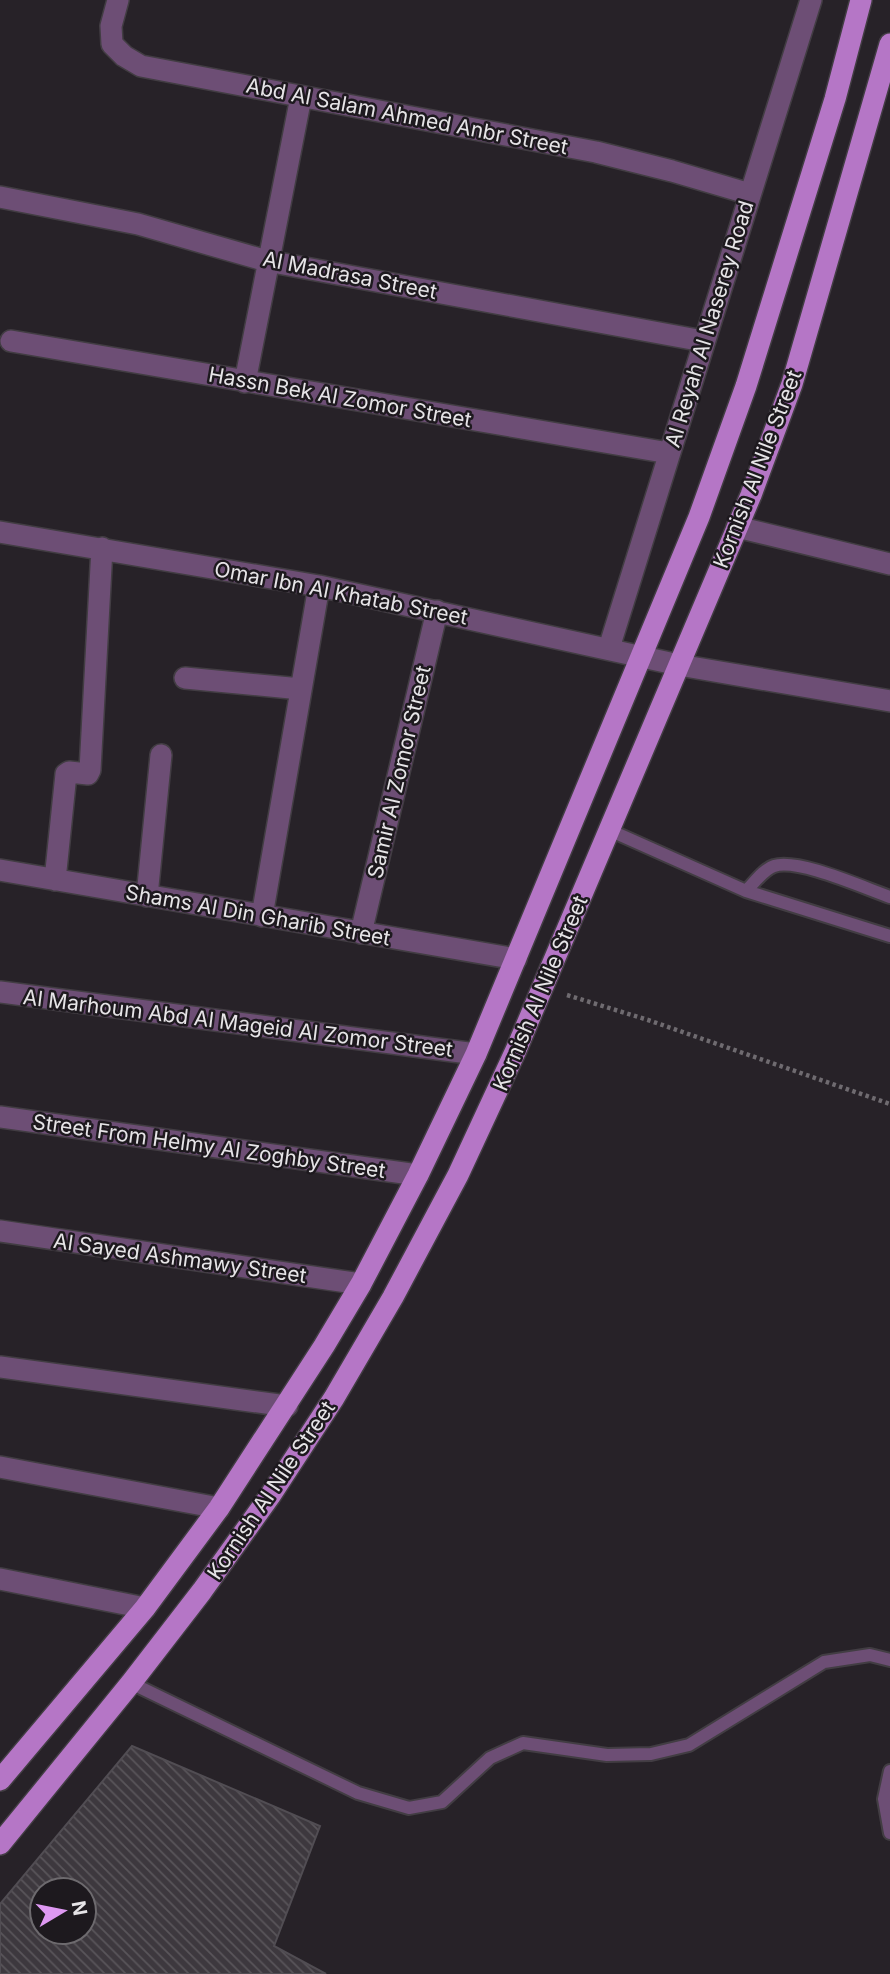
<svg xmlns="http://www.w3.org/2000/svg" width="890" height="1974" font-family="Inter,sans-serif">
  <style>
    .building { fill: url(#building-back-hatch); stroke: #514d53; stroke-width: 2; fill-rule: evenodd }
    .lines { fill: none; stroke-linecap: round; stroke-linejoin: round }
    .lane-casing { stroke: #423d43; stroke-width: 16 }
    .street-casing { stroke: #423d43; stroke-width: 24 }
    .primary-casing { stroke: #423d43; stroke-width: 24 }
    .path { stroke: #6f6b70; stroke-width: 4.5; stroke-dasharray: 3.5 3.5; stroke-linecap: butt }
    .lane { stroke: #6d4e75; stroke-width: 12 }
    .street { stroke: #6d4e75; stroke-width: 21 }
    .primary { stroke: #b576c6; stroke-width: 21 }
    .labels { text-anchor: middle; dominant-baseline: central; stroke-width: 5; stroke-linejoin: round; paint-order: stroke }
    .street-label { font-size: 21px; fill: #e6e4e7; stroke: #1d191e }
  </style>
  <defs>
    <pattern id="building-back-hatch" width="6" height="6" patternUnits="userSpaceOnUse" patternTransform="scale(1.75)"><rect width="6" height="6" fill="#3d383e"/><path d="M-1 5l2 2M0 0l6 6M5-1l2 2" fill="none" stroke="#59555a"/></pattern>
  </defs>
  <rect width="100%" height="100%" fill="#272228"/>
  <path class="building" d="M132,1746L320,1826L274,1946L326,1974H0V1904ZM42,1890H84V1932H42Z"/>
  <g class="lines">
    <defs>
      <path id="lane" d="M609,830L746,891L890,936
        M746,891C754,883 764,869 774,866C798,858 864,888 890,897
        M131,1683L358,1793L409,1808L442,1802L490,1758L523,1743L607,1755L651,1754L689,1745L824,1662L870,1655L890,1660
        M890,1771L884,1799L890,1833"/>
      <path id="street" d="M118,0L111,26L112,44L124,56L141,66L596,152L672,171L750,194
        M0,197L138,224L267,261L703,341
        M11,341L669,453
        M245,382L301,97
        M737,527L890,564
        M0,532L319,586L679,665L890,701
        M609,648L811,0
        M185,678L301,689
        M0,870L516,959
        M55,880L66,774L69,772L88,774L90,770L102,548
        M147,896L161,755
        M262,916L319,586
        M361,933L437,611
        M0,992L476,1054
        M0,1117L418,1175
        M0,1231L361,1284
        M0,1367L287,1406
        M0,1467L219,1508
        M0,1579L145,1608"/>
      <path id="primary" d="M0,1780L145,1608L219,1508L324,1346L361,1284L418,1175L476,1054L699,517L746,386L835,99L861,0
        M0,1844L131,1683L202,1591L270,1496L334,1398L393,1297L458,1175L516,1050L751,495L792,384L890,44"/>
    </defs>
    <use href="#lane" class="lane-casing"/>
    <use href="#street" class="street-casing"/>
    <use href="#primary" class="primary-casing"/>
    <path class="path" d="M567,995L648,1020L890,1104"/>
    <use href="#lane" class="lane"/>
    <use href="#street" class="street"/>
    <use href="#primary" class="primary"/>
  </g>
  <g class="labels">
    <g class="street-label">
      <text transform="translate(407 116) rotate(11)">Abd Al Salam Ahmed Anbr Street</text>
      <text transform="translate(350 275) rotate(11)">Al Madrasa Street</text>
      <text transform="translate(709 324) rotate(-73)">Al Reyah Al Naserey Road</text>
      <text transform="translate(340 397) rotate(10)">Hassn Bek Al Zomor Street</text>
      <text transform="translate(757 469) rotate(-69)">Kornish Al Nile Street</text>
      <text transform="translate(341 593) rotate(11)">Omar Ibn Al Khatab Street</text>
      <text transform="translate(399 772) rotate(-77)">Samir Al Zomor Street</text>
      <text transform="translate(258 915) rotate(10)">Shams Al Din Gharib Street</text>
      <text transform="translate(540 993) rotate(-67)">Kornish Al Nile Street</text>
      <text transform="translate(238 1023) rotate(7)">Al Marhoum Abd Al Mageid Al Zomor Street</text>
      <text transform="translate(209 1146) rotate(8)">Street From Helmy Al Zoghby Street</text>
      <text transform="translate(180 1258) rotate(8)">Al Sayed Ashmawy Street</text>
      <text transform="translate(271 1490) rotate(-56)">Kornish Al Nile Street</text>
    </g>
  </g>
  <g transform="translate(63 1911) rotate(80)"><circle r="33" fill="#1d191e" stroke="#6d6a6e" stroke-width="2"/>
  <path d="M0-5L12 26L0 18L-12 26Z" fill="#de98f2"/>
  <text y="-10" font-size="19" font-weight="bold" text-anchor="middle" fill="#e6e4e7">N</text>
  </g>
</svg>
